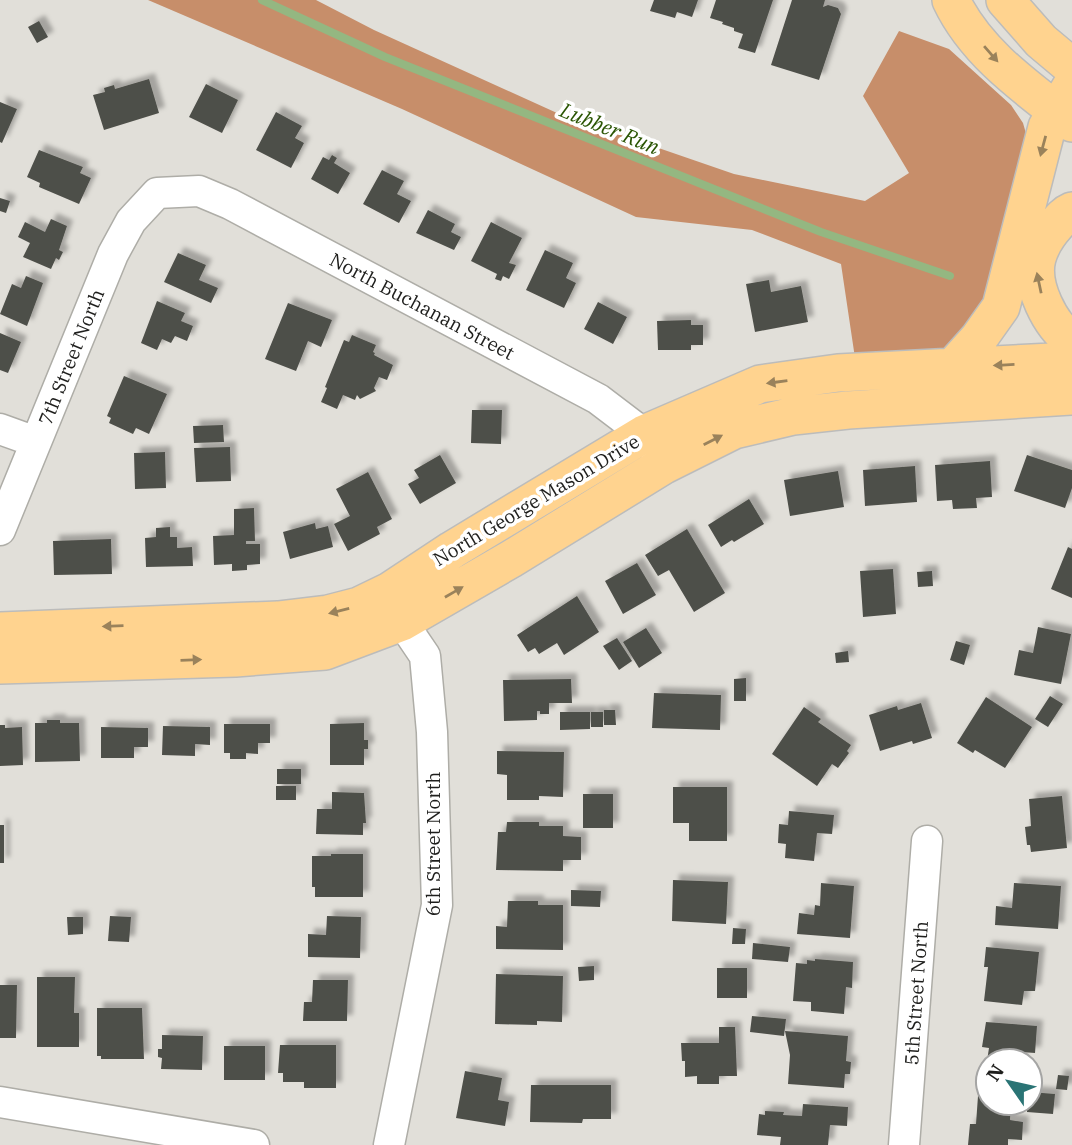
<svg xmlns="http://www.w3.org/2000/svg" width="1072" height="1145" font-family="'IBM Plex Serif',serif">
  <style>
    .forest { fill: #c78e6a }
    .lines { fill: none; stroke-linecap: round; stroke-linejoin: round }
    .stream { stroke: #94b781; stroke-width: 8 }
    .building { fill: #4e4f49; filter: url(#shadow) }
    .minor-casing { stroke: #aeada7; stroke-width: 33 }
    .major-casing { stroke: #bcbcbb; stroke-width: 40 }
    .minor { stroke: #fff; stroke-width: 30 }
    .major { stroke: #ffd38f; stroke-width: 37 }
    .oneway { fill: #9a825b }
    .labels { text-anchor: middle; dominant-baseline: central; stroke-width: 7; stroke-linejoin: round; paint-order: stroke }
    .street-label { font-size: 19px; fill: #1e1e1c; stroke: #fff }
    .water-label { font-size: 21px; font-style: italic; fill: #2a5503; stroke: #fff }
  </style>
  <defs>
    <filter id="shadow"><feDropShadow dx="6" dy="-6" stdDeviation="2" flood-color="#0004"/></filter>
  </defs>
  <rect width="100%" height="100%" fill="#e1dfd9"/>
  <path class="forest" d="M148,0H316L374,30L557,113L734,174L865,201L909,173L863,96L899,31L949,49L1011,105L1023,123L1029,144L995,304L943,351L855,358L841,264L752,230L636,217L402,109Z"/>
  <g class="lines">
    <path class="stream" d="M262,0L385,57L821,232L950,276"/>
  </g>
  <path class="building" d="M654,0H698L692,17L677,12L675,18L650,11Z
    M716,0H773L755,53L738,48L743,34L734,31V28L722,24L723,22L710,18Z
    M792,0H825L823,7L828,5L838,8L841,14L819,80L771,65Z
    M39,21L48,37L37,43L28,27Z
    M149,79L159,113L104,130L93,95L105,92L104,88L114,85L115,89Z
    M206,84L238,100L222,133L189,117Z
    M0,102L17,109L2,143L0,142Z
    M276,112L302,126L295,138L304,143L291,168L256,150Z
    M39,150L83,167L80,173L91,178L79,204L39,187L40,183L27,177Z
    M332,155L337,158L334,163L350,173L338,194L311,179L323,157L329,160Z
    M382,170L404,181L397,194L411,201L399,223L363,204Z
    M0,198L10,201L6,213L0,211Z
    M428,210L455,224L451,232L461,237L454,250L416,233Z
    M51,219L67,226L59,250L63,252L59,260L56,258L51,269L23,257L30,243L18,237L25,222L45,232Z
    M491,222L522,238L509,263L516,265L509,279L503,276L501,281L495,279L497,274L471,261Z
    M545,250L573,263L566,278L576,283L564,308L526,290Z
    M178,253L206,265L199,280L218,288L211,303L164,282Z
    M26,276L43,283L27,326L0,314L12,284L21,288Z
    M769,280L771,292L801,286L808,322L755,332L746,284Z
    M157,301L185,313L181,321L193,326L187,341L175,336L171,343L162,339L157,350L141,343Z
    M598,302L627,317L613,344L584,329Z
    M288,303L332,320L321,347L308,341L296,371L265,359Z
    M691,320V325H703V345H691V350H658L657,321Z
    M0,333L21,342L8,373L0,370Z
    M352,335L376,345L373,352L375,353L374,355L393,365L387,380L379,377L374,388L376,391L360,399L357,395L355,400L343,395L337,409L321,402L327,388L325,387L344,340L349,342Z
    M124,376L167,394L149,434L136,428L133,434L109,423L111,418L107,416Z
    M472,410H502L501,444L471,443Z
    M223,425L224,442L194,443L193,426Z
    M230,447L231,481L196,482L194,448Z
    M165,452L166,488L135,489L134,453Z
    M440,455L456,483L420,504L408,484L419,478L414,470Z
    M1027,455L1072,470V488L1065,508L1014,491Z
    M990,461L992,497L976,498L977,508L953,509L952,500L937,501L935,465Z
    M915,466L917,502L865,506L863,470Z
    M838,471L844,507L790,516L784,480Z
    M368,472L392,519L377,527L380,534L348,551L334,524L350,516L336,489Z
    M749,499L764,524L734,542L732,540L721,547L708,525Z
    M254,508L255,541H246V544H260V564L247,565V570L232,571V564L214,565L213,536L234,535V509Z
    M315,523L316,529L328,526L333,547L290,559L283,532Z
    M170,527V537H177V548L192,547L193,566L146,567L145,538L156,537V528Z
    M687,529L725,593L694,612L669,570L658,576L645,555Z
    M111,539L112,574L54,575L53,541Z
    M1068,547L1072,549V598L1051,589Z
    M637,563L656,595L623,614L605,581Z
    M893,569L896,614L863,617L860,571Z
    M932,571L933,586L918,587L917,572Z
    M577,596L599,632L564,655L557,643L539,654L535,648L528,652L517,635Z
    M1038,627L1071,634L1061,684L1014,675L1019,650L1033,653Z
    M646,628L662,653L639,668L623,642Z
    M617,638L632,661L619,670L603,646Z
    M956,641L970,645L964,665L950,660Z
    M848,651L849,662L836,663L835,653Z
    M746,678V701H734V679Z
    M571,679L572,703H549V714H540V711H537V720L504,721L503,680Z
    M654,693L721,695L720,730L652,728Z
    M1050,696L1063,704L1048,727L1035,719Z
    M986,697L1032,727L1005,768L975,750L973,753L957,743Z
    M921,703L932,738L913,744L912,741L880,751L869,715L897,706L898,710Z
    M804,707L821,719L818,722L851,745L847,751L849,753L838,768L832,764L817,786L772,754Z
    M604,710H615L616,725H604Z
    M560,712H590V729L560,730Z
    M591,712H603V727H591Z
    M47,720H60V723H79L80,761L35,762V723H47Z
    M364,723V740H368V749H364V765H330V724Z
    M224,724H270V743H258V754L246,753V759H230V753H224Z
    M0,725H5V728L22,727L23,765L0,766Z
    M163,726L210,727V745L195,744V756L162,755Z
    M101,727L148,728V747H134V758H101Z
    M497,751L564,752L563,797L539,796V800H507V775L497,774Z
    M277,769H301V784H277Z
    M276,786H296V800H276Z
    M673,787H727V841H689V823H673Z
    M332,792L364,793L366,823H363V835L316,834L317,809H332Z
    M583,794H613V828H583Z
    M1062,796L1067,848L1031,852L1030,845H1027L1025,827L1031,826L1029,799Z
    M789,811L834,815L832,834L817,833L814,861L785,858L786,844L778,843L779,824L788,825Z
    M507,822H539V826H563V836L581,837V860H563V871L496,870L498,832H506Z
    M0,825H4V863H0Z
    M331,854H363V897H315V887H312V856H331Z
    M673,880L728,882L726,924L672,921Z
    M821,883L854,886L850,938L797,934L799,913L814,915L815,905L820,906Z
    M1014,883L1061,886L1058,929L995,925L996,906L1012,908Z
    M571,890L601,891L600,907L571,906Z
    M508,901H538V905H563V950L496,949V926L507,927Z
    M110,916L131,917L129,942L108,941Z
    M327,916L361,917L360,958L308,957V934L326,935Z
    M67,917H83V934L68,935Z
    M733,928L746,929L745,944H732Z
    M753,943L790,947L788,962L752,959Z
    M986,947L1039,952L1035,991H1024L1022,1005L984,1001L988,967H984Z
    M815,959L853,962L852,988L846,987L844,1014L811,1011V1002L793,1001L796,963L807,964V960L815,961Z
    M594,966V980L579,981L578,967Z
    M717,968H747V998H717Z
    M496,974L563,976L562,1022L537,1021V1025L495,1024Z
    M37,977H75L74,1013H79V1047H37Z
    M313,980H348L347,1021H303L304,1002H312Z
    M0,985H17L16,1038H0Z
    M97,1008H142L144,1059H101V1056H97Z
    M752,1016L786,1019L784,1036L750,1032Z
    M986,1022L1037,1026L1035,1053L1022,1052L1021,1061H987L989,1048L982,1047Z
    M719,1027H735L737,1076H719V1084H697V1076L685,1077V1061H682L681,1043H719Z
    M785,1031L848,1036L846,1061L851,1062L850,1074H845L844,1088L788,1084L790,1055Z
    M162,1035L203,1036L202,1070L161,1069L162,1058L158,1057V1049H162Z
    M280,1045H336V1088H304V1082H283V1073H278Z
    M224,1046H265V1080H224Z
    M465,1071L502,1078L498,1100L509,1102L505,1126L456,1118Z
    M1058,1075L1069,1076L1067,1090L1056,1089Z
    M531,1085H611V1119H583L582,1123L530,1122Z
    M1030,1092L1055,1094L1053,1114L1027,1112V1103H1030Z
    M978,1096L988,1097V1103H1011L1010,1120L1023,1122L1022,1140L1008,1139V1145H968L970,1124H976Z
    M803,1104L848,1107L847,1126L830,1125L828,1145H780L781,1137L757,1135L759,1114L765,1115V1111L784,1112L783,1115L802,1116Z"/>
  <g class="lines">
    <defs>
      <path id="minor" d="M0,429L36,442
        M0,530L113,254L131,221L157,193L199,191L230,204L598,399L644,434L656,452
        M0,1102L254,1145
        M389,1145L437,905L432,732L425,656L402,622L394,601
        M904,1145L927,841"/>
      <path id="major" d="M951,0C976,53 1027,88 1072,123
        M1005,0L1041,41L1072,67
        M1072,211C1065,214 1061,219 1056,225C1048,234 1040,247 1037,258C1030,286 1050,325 1072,341
        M953,367L979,338L1001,307L1047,127L1072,85
        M0,631L278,620L328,614L359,606L390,591L452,550L644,434L760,384L838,373L1072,361
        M0,665L235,658L325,651L402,622L511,559L664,465L734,430L793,416L848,410L1072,396"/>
    </defs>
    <use href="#minor" class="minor-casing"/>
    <use href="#major" class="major-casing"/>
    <use href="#minor" class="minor"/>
    <use href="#major" class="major"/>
  </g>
  <defs><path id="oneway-solid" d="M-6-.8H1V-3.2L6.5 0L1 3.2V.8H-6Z" transform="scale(1.75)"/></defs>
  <g class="oneway">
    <use href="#oneway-solid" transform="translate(991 54) rotate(49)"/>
    <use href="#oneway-solid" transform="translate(1043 146) rotate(105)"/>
    <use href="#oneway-solid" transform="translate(1039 283) rotate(-102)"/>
    <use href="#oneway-solid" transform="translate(1004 365) rotate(177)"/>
    <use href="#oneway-solid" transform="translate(777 382) rotate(172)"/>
    <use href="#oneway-solid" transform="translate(713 440) rotate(-27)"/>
    <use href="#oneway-solid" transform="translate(454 592) rotate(-30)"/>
    <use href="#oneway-solid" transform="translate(339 611) rotate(166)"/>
    <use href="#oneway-solid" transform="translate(113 626) rotate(178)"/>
    <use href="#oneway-solid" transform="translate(191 660) rotate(-2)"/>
  </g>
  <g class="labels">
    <g class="street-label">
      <text transform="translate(422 306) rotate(28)">North Buchanan Street</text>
      <text transform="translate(71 357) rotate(-68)">7th Street North</text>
      <text transform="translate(536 500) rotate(-31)">North George Mason Drive</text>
      <text transform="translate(433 844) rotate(-90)">6th Street North</text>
      <text transform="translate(916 993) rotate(-86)">5th Street North</text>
    </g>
    <g class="water-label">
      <text transform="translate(610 128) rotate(22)">Lubber Run</text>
    </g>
  </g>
  <g transform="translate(1009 1082) rotate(304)"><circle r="33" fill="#ffffff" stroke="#a5a5a4" stroke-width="2"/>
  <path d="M0-5L12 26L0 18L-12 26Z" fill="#2a7475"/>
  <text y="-10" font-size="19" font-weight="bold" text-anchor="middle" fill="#1e1e1c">N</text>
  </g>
</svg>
